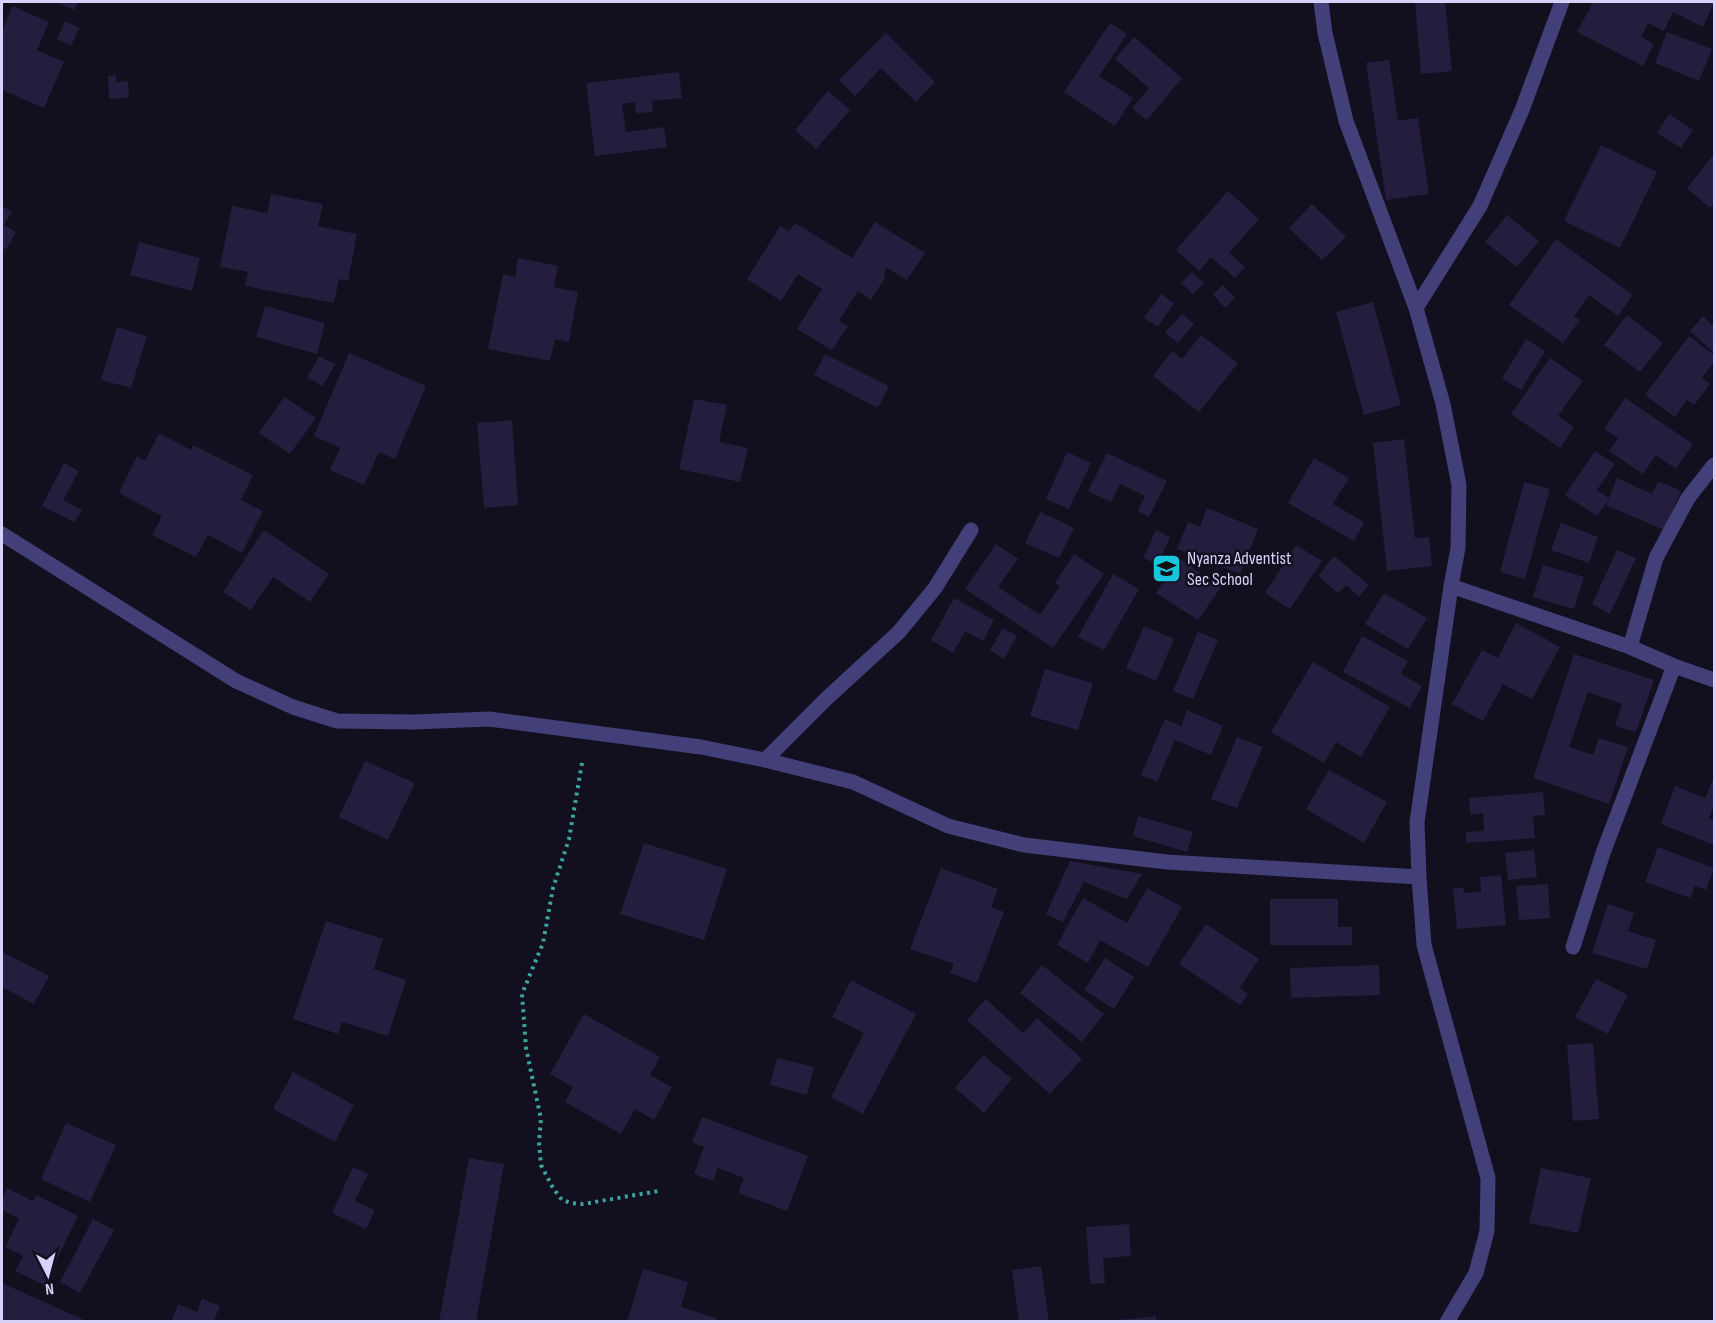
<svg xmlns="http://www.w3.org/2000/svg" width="1716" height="1323" font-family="'Sofia Sans Condensed',sans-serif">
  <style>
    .building { fill: #251d3e }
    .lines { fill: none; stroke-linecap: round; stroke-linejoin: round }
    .path { stroke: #3ba5a1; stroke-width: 4; stroke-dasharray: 3 4.5; stroke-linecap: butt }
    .service { stroke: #433f79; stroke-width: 15 }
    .minor { stroke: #433f79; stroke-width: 15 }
    .labels { text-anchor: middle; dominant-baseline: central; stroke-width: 5; stroke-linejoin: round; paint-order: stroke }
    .poi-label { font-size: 18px; fill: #d8d2fa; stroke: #120f1f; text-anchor: start }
  </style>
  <rect width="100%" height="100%" fill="#120f1f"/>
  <path class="building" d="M55,2H78L74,10Z
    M1415,2H1445L1452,71L1421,74Z
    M1593,2H1714V3L1703,27L1673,12L1664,31L1648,23L1641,37L1654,44L1643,66L1577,32Z
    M12,6L49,22L37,50L64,62L44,108L2,90V31Z
    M65,21L79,28L71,46L57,39Z
    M1110,23L1127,34L1099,76L1133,98L1115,126L1064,92Z
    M1667,32L1712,49L1699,81L1655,63Z
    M886,33L935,82L916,102L881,68L855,96L839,80Z
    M1134,37L1182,78L1147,120L1132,108L1149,88L1115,59Z
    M1389,60L1398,121L1418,118L1429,194L1386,200L1366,63Z
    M679,72L682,98L652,101L653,112L636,113L635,102L622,104L626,132L664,127L667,147L595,156L586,83Z
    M116,75V82L128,81L129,98L109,99L108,76Z
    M828,91L850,110L816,149L795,130Z
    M1669,114L1693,130L1681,148L1657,133Z
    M1601,145L1657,172L1620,248L1564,221Z
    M1714,154V203L1710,208L1687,188Z
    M1228,191L1259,219L1229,253L1245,267L1235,278L1211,257L1199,271L1176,250Z
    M271,194L323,204L318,226L357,234L348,281L339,279L334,303L245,286L248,272L220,267L232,206L267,213Z
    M1312,204L1346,237L1322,260L1289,228Z
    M2,206L12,212L4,225L16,232L6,250L2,247Z
    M1507,215L1539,241L1517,267L1485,242Z
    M875,222L925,253L907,280L887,268L884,274L886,276L871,300L858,291L839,321L848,326L832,350L797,329L822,289L798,274L781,301L747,279L780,226L789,231L795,223L852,258Z
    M1556,239L1633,295L1618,316L1589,295L1574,316L1580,320L1563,343L1509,305Z
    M139,242L200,258L192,291L130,275Z
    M518,258L558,266L554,287L578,292L569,342L555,339L550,361L488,349L503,274L515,277Z
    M1192,272L1204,283L1193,294L1181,283Z
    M1223,285L1235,298L1225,308L1213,294Z
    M1161,294L1174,303L1158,327L1144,318Z
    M1373,302L1401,405L1364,415L1336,312Z
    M265,306L325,323L317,354L256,337Z
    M1182,314L1194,324L1178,343L1165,333Z
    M1627,315L1663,343L1640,372L1604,345Z
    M1703,316L1714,327V353L1690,331Z
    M117,327L147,336L131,388L101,380Z
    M1201,335L1238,363L1199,412L1153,376L1172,351L1182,359Z
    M1689,336L1714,355V362L1702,378L1710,384L1694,405L1687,400L1675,417L1645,395Z
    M1526,339L1545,351L1521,390L1502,379Z
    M349,353L426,386L395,459L379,452L364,485L330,470L340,448L314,436Z
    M825,354L889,386L878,408L814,375Z
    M319,356L335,364L323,386L307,378Z
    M1550,358L1583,381L1558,416L1574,427L1560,448L1511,414Z
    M284,397L316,418L290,454L259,433Z
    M1625,398L1693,444L1676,469L1656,455L1643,474L1609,451L1618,438L1604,429Z
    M694,399L727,405L719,442L748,448L740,482L679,469Z
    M512,420L518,505L484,508L477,423Z
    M159,433L191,450L193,445L253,475L241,500L263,511L242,553L208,535L196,557L152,535L162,516L119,493L137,456L145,461Z
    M1404,439L1415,538L1429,537L1432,566L1387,571L1373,443Z
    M1595,451L1615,464L1597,490L1609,498L1617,478L1652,494L1658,481L1681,491L1664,530L1606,505L1609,499L1597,516L1565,495Z
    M1067,452L1091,463L1069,509L1046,499Z
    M1107,453L1167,481L1149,517L1138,511L1145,496L1120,484L1111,502L1088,491Z
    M1314,458L1349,478L1333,504L1364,522L1354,541L1288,503Z
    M64,463L79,471L63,500L82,510L75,522L42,506Z
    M1524,482L1550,489L1525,579L1500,572Z
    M1207,508L1258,529L1240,574L1177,549L1188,522L1200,527Z
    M1040,512L1074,528L1059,558L1025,543Z
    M1561,523L1598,537L1589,563L1551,550Z
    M264,530L329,574L310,602L273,577L251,610L223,592Z
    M1156,530L1170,537L1158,564L1143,558Z
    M996,544L1018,559L998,587L1040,615L1060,586L1055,583L1074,554L1104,574L1053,648L965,589Z
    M1296,545L1322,561L1290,609L1265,593Z
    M1617,550L1636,558L1610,614L1592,604Z
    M1334,556L1369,585L1359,597L1346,585L1338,593L1318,576Z
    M1179,558L1221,587L1198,620L1156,593Z
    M1543,565L1584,577L1574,609L1533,597Z
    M1113,574L1139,589L1104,650L1078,637Z
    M1384,593L1427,618L1408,649L1365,624Z
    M954,598L994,620L983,641L965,631L953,653L931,640Z
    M1516,623L1560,647L1532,699L1503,684L1483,721L1452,704L1482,650L1498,658Z
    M1144,626L1174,639L1156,681L1126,668Z
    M1003,628L1017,636L1004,659L990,650Z
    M1198,632L1218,640L1193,699L1173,691Z
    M1362,636L1408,661L1401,674L1422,686L1410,708L1343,672Z
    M1574,654L1654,680L1636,732L1615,726L1622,704L1588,692L1569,747L1593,755L1599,738L1628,747L1609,804L1533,778Z
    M1313,662L1390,707L1361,757L1336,742L1324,763L1271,732Z
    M1045,669L1093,683L1078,730L1030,716Z
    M1187,710L1223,726L1211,755L1175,740L1157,782L1141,775L1165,719L1181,726Z
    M1237,737L1263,747L1237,808L1211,799Z
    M365,761L415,783L388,840L339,817Z
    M1329,770L1387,802L1364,843L1306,809Z
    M1712,781L1714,782V805L1709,818L1714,820V845L1661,824L1675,786L1705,798Z
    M1543,792L1545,815L1533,816L1535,838L1466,843V832L1484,831L1483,813L1470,815L1469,798Z
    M1138,816L1193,832L1187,852L1133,836Z
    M644,843L727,869L704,940L620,914Z
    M1658,847L1714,868L1706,890L1695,886L1690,898L1645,882Z
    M1534,850L1537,877L1508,880L1505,853Z
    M1070,861L1142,874L1127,899L1084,882L1063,922L1046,914Z
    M941,868L998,889L991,907L1004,912L977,983L950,973L954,964L910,949Z
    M1501,875L1506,925L1457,929L1453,889L1463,887L1464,893L1481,892L1480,877Z
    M1548,884L1550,918L1519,920L1516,886Z
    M1147,888L1182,907L1148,967L1100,940L1088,963L1057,945L1083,898L1127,923Z
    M1270,899H1338V927H1352V945H1270Z
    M1608,904L1634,913L1628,931L1656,940L1647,969L1592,953Z
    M326,921L383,939L374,969L406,980L388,1036L342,1022L338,1034L293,1019Z
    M1206,924L1259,959L1240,988L1248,994L1240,1005L1179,964Z
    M3,952L49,976L34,1004L2,987Z
    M1105,958L1134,977L1114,1009L1084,990Z
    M1042,965L1104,1014L1082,1042L1020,993Z
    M1379,965L1380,995L1291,998L1290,968Z
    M1596,979L1628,995L1608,1034L1575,1017Z
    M851,980L916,1014L863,1114L831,1097L864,1033L832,1017Z
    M986,999L1023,1033L1037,1018L1082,1059L1050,1094L967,1020Z
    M584,1014L660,1057L650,1075L672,1087L654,1120L635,1109L621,1134L565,1102L573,1087L550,1074Z
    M1593,1043L1599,1119L1573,1121L1567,1045Z
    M983,1055L1012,1079L984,1113L955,1088Z
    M777,1058L814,1067L807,1095L770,1085Z
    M293,1072L354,1105L335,1142L273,1109Z
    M702,1117L808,1156L787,1211L738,1193L744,1178L718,1168L713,1181L694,1174L704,1147L692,1142Z
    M66,1123L116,1145L90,1202L41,1179Z
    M469,1158L504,1164L476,1322H439Z
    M353,1167L368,1174L355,1201L375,1210L366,1229L332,1213Z
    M1541,1168L1591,1178L1578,1233L1529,1223Z
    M7,1188L33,1201L36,1195L78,1216L44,1285L15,1271L23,1256L5,1247L19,1219L2,1210V1200Z
    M93,1219L114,1230L80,1293L60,1282Z
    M1129,1224L1131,1256L1103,1258L1105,1283L1090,1284L1086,1227Z
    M1041,1266L1049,1322H1019L1012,1270Z
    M643,1269L688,1282L681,1307L716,1318L715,1322H627Z
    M2,1283L82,1319V1322H2Z
    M202,1299L220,1306L214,1320L219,1322H171L178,1304L197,1312Z
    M1156,1316L1157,1322H1119V1320Z"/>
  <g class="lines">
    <path class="path" d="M582,763L569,839L553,888L543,943L522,994L526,1048L541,1119L539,1142L541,1165L553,1188L562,1200L571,1203L583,1204L659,1191"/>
    <path class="service" d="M765,760L826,699L899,632L935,588L971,530"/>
    <path class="minor" d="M1321,2L1325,33L1346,121L1416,308L1443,404L1459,485L1458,548L1451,586L1417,822L1419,877L1424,945L1488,1178L1487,1231L1476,1273L1447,1322
      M1416,308L1480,206L1522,110L1562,2
      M2,534L236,681L293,707L337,721L414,722L489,719L701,747L765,760L853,782L948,826L1024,845L1167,862L1419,877
      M1451,586L1630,647L1674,666L1714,680
      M1630,647L1656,558L1688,498L1714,465
      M1573,947L1603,853L1674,666"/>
  </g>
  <defs>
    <symbol id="school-square" viewBox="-11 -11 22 22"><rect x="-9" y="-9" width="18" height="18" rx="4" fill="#1ac6de" stroke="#120f1f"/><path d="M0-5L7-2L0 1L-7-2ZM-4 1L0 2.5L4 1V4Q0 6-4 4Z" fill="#111"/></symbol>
  </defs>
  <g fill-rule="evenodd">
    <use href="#school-square" x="1150" y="552" width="33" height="33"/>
  </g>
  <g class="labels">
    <g class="poi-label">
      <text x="1187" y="558">Nyanza Adventist<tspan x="1187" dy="21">Sec School</tspan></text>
    </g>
  </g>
  <rect width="1716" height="1323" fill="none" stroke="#d8d2fa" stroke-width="6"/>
  <g transform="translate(48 1275) rotate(174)" stroke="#120f1f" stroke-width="4.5" paint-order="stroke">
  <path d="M0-4.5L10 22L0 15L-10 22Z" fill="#d8d2fa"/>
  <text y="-9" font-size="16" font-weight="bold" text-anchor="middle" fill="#d8d2fa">N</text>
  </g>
</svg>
